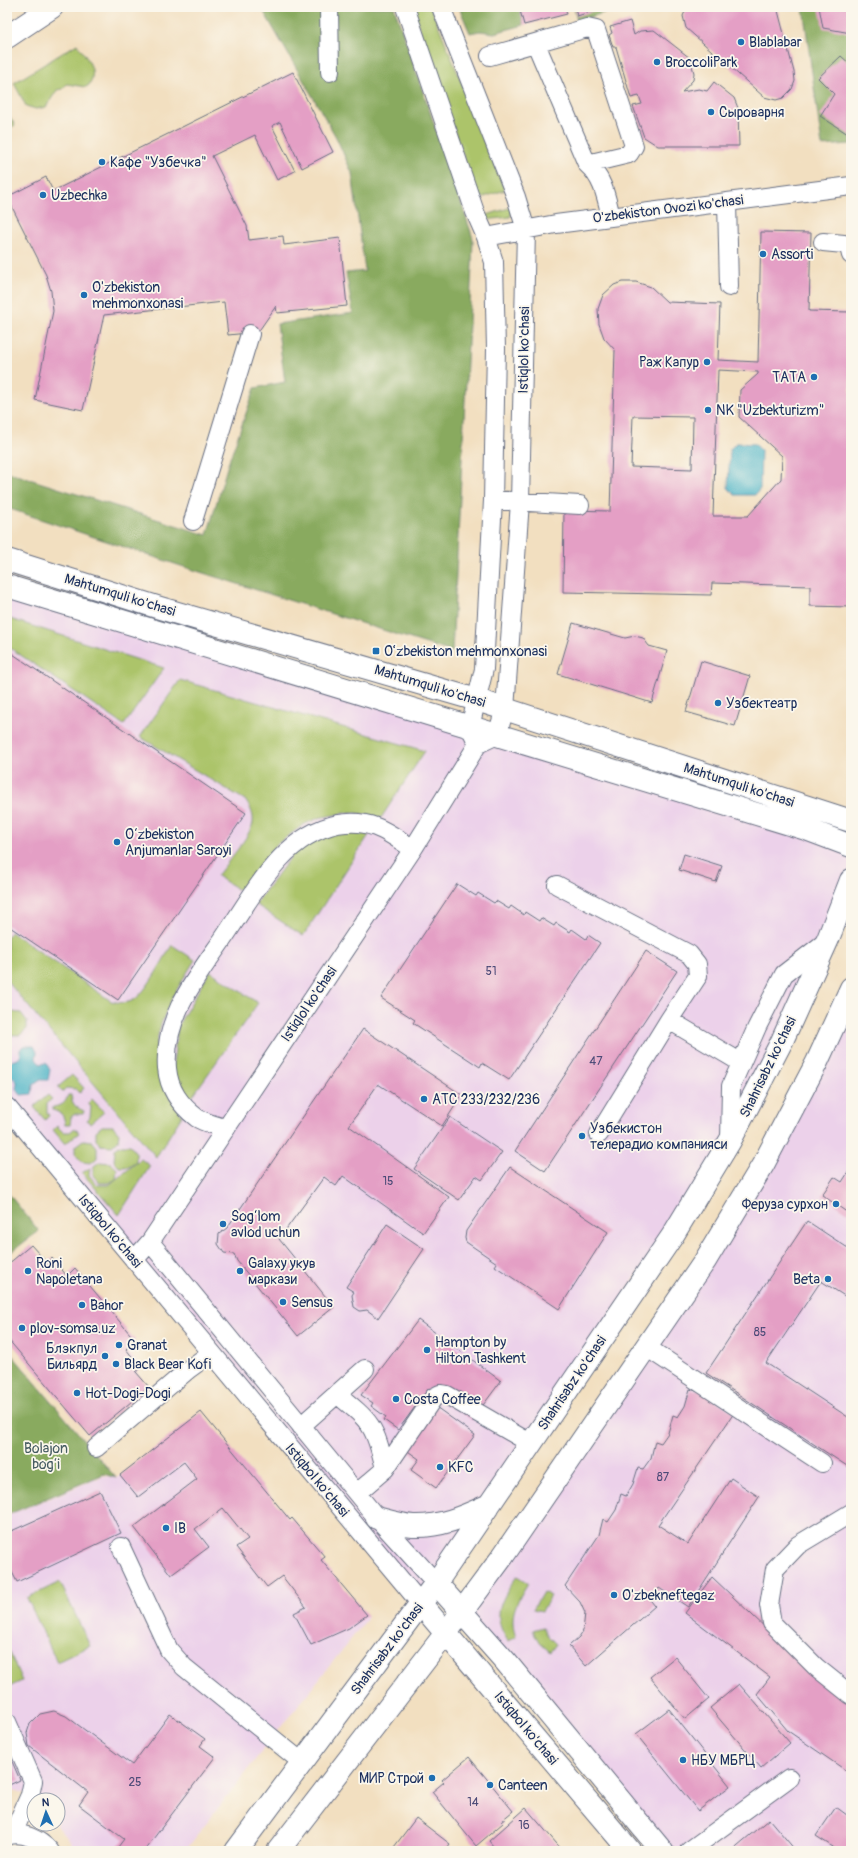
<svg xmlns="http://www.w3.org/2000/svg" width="858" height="1858" font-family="Pangolin,sans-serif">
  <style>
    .built { fill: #ecd1ea }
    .green { fill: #acc46a; stroke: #647a64 }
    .forest { fill: #89aa5e; stroke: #526c5e }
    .water { fill: #48b2c6; stroke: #327092 }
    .building { fill: #e49fc5; fill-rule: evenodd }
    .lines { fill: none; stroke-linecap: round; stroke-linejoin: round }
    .minor-casing { stroke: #666d80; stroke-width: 20 }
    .major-casing { stroke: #666d80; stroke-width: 24 }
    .minor { stroke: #fff; stroke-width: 18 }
    .major { stroke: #fff; stroke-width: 22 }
    .poi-dot { fill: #1f6fb2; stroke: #fbf7ec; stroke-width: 1.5 }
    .labels { text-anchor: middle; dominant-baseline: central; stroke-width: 3.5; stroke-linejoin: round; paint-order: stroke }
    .number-label { font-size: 12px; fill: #4d4b78 }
    .poi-label { font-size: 14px; fill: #1b2f5e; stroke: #fbf7ec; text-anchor: start }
    .street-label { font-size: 14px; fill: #1b2f5e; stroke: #fbf7ec }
    .park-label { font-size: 14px; fill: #465c62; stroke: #fbf7ec }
  </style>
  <rect width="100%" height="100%" fill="#fbf7ec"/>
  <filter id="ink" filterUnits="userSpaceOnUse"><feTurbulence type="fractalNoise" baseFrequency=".025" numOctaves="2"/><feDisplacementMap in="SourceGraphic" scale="8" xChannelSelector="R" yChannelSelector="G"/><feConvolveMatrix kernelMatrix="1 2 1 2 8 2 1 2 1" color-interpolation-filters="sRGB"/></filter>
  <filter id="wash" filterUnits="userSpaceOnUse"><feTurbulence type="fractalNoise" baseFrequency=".012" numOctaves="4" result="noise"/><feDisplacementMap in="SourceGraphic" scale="16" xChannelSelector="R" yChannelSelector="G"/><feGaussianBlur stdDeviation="0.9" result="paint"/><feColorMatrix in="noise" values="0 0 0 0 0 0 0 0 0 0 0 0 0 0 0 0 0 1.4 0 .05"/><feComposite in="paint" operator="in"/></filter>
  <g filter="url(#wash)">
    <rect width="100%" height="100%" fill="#f2dfc0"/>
    <path class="built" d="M7,586L851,846V880L757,1091L421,1604L7,1107Z
      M851,988V1851H662L462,1612L705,1261Z
      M201,1412L290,1520L292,1518L325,1557L321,1560L367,1615V1619L272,1738L185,1851H78L56,1824H58V1800H36L30,1795L7,1788V1516L103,1476L117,1478Z"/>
    <path class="green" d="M412,7H431L505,190L478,199Z
      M77,44C85,56 99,70 89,85L86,87L67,84L62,89L57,90L46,107L36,109L26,106L14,83Z
      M7,112L15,125L7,130Z
      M512,207L513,210L510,217L485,220L484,216Z
      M7,618L164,668L124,725L7,646Z
      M180,680L425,751L381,818L351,812L318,818L303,825L276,845L242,892L217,876C226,864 250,836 253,823C254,814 250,807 245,800L140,737Z
      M334,831H361L369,835L303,936L255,904L294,853Z
      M11,932L111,1001C120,1003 128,1004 135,999C147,991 164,958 172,945L195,960C175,992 144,1038 161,1078C167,1091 176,1103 182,1116L156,1157L7,981V937Z
      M210,971L258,1003L189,1101L172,1071L178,1025Z
      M12,1012L21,1013L27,1021V1029L20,1035H10L7,1031V1016Z
      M72,1075L84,1088L80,1093L76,1089L66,1088L62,1092L58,1087Z
      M48,1095L52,1099L47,1103V1112L49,1116L45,1120L34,1107Z
      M68,1095H71C72,1104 75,1107 84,1111L83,1114H75L71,1117L70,1125H65C64,1115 62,1113 53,1110V1107C63,1105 65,1104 68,1095Z
      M92,1099L104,1112L90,1124L87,1120L90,1117L91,1107L88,1103Z
      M57,1126L63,1132H70L75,1128L79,1133L65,1144L53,1130Z
      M102,1126H113L119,1133L118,1141L112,1146L100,1145L96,1139V1131Z
      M83,1140L92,1141L97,1147V1158L91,1163L82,1162L75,1154V1146Z
      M121,1145H130L136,1153V1162L129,1167H119L114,1161L115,1149Z
      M141,1159L150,1166L119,1215L82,1173L90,1168L89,1175L97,1185H109Z
      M99,1162L111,1163L117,1169L116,1179L109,1183H99L93,1175V1167Z
      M517,1576L528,1583C517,1601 508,1616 516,1636L508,1641C490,1615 502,1599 517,1576Z
      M60,1582L90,1646L57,1662L27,1598Z
      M543,1592L551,1596L542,1611L533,1609Z
      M543,1627L548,1636L556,1644L550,1652L539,1642L533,1630Z
      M7,1646L22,1681L7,1688Z"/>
    <path class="forest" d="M261,7H394L470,229L473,239L472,266L452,652L178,565L7,508V472L207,535L228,464L255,388L285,382L277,324L353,313L346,273L365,271L352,173L336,137Z
      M459,7H519L524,25L494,33L480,31L470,33Z
      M574,7H623L577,21Z
      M803,7H851V144L822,146Z
      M7,1192L39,1231L7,1255Z
      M7,1349L116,1478L104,1474L7,1515Z"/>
    <path class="water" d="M736,443L755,444L761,450L760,489L755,495H735L728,488L730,449Z
      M23,1046H34L37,1052L36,1059L40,1064L46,1063L50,1070L48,1080H39L33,1085L32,1094L21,1095L16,1089L17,1082L14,1078H7V1061L16,1060L21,1057L20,1050Z"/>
    <g id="blocks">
      <path class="building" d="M519,7H565L567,14L524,25Z
        M575,7H607L577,16Z
        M687,7H777L794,72L795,81L792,89L783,98L776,100L764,97L686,28L683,16Z
        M819,7H851V33L823,28Z
        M630,21L634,35L640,31L654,30L690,58L694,73L693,80L682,92L699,89L707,91L714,82L734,98L738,108L739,146H658L644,137L633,106L642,104L639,96L631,98L616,47H613L609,35L612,33L610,27Z
        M841,56L851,65V136L820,116L834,94L818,78Z
        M293,72L333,152L302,168L280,122L272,126L295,171L277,180L255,135L212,156L247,226L249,240L283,236L284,245L340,238L347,306L277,313L276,306L258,332L228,335L224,302L104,315L83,410L35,400L53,311L51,291L46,275L7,197L46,177L53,191Z
        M761,232L811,233L809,311L850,312L851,607L810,606V586L712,583L711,595L563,592L564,510L610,511L615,350L604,338L599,324L598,309L603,295L614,285L622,282H636L651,287L667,302L720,304L718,360L758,362ZM718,370L758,372V374L740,390L739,417L782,456L781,479L748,516H713ZM633,416L693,417L692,469L631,467Z
        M573,623L625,638L635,636L643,638L649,646L667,651L652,703L558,674Z
        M7,650L246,813L118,1000L7,925Z
        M701,661L750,676L735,726L686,712Z
        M684,854L722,866L716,882L679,870Z
        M457,884L476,896L478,893L494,903L496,901L509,909L511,906L524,915L525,912L539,921L541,918L554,926L556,923L570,932L572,929L586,939L588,935L600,943L509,1080L482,1063L480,1067L413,1023L415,1020L381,998Z
        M646,951L677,971L545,1171L515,1151Z
        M363,1029L462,1095L442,1126L378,1084L349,1126L449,1197L423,1233L343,1176L336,1186L324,1177L279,1239L334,1307L298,1336L237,1261L234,1254L224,1253L218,1244L219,1234L227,1228Z
        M450,1117L502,1152L482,1180L476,1176L459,1200L414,1169Z
        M510,1167L608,1232L559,1309L495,1266L497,1263L466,1242L465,1238L466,1231Z
        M851,1168V1215L822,1195L834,1177L842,1182Z
        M807,1221L851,1250V1300L821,1281L766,1363L851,1419V1466L850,1468L706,1373Z
        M387,1224L424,1249L378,1318L367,1310L360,1311L354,1307L352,1295L354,1292L346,1287Z
        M31,1245L47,1263L52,1258L67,1276L75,1268L135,1340L126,1349L141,1368L136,1372L149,1387L90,1436L7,1338V1265Z
        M418,1320L501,1381L472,1420L429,1388L398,1430L384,1420L386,1417L371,1406L373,1403L361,1395Z
        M697,1388L734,1413L658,1525L688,1544L731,1478L759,1497L688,1607L659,1588L651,1601L655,1606L586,1666L569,1646L579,1637L583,1631L585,1613L580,1602L565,1586L599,1535L603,1519L608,1522L616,1510L621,1494L626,1496L633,1484L638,1468L643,1469L651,1458L655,1441L661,1443L668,1433L673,1415L678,1417L685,1406L690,1389L696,1391Z
        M436,1407L475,1435L436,1488L411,1470L419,1459L405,1449Z
        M201,1412L290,1520L292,1518L325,1557L321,1560L367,1615L349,1628L311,1645L294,1613L306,1607L282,1576L267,1587L236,1547L248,1539L223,1508L195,1529L209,1547L171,1575L134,1527L197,1479L184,1462L138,1497L120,1475Z
        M100,1491L121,1533L17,1582L7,1562V1533Z
        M712,1577L790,1651L851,1701V1774L788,1731L757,1694L770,1677L685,1613Z
        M675,1657L709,1699L685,1719L650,1677Z
        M739,1684L790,1743L761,1768L710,1708Z
        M669,1709L730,1786L698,1811L636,1734Z
        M54,1711L66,1716L132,1765L170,1714L205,1739L200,1746L215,1757L144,1851H115L124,1839L79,1805L88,1792L29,1746L27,1733L30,1724L40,1714Z
        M7,1750L20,1780L7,1786Z
        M469,1757L513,1811L501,1821L503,1823L476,1846L432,1792L444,1782L442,1780Z
        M836,1807L851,1818V1851H830L833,1847L816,1836Z
        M526,1808L563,1851H497L489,1841Z
        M416,1818L450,1844L445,1851H391Z
        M769,1819L796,1851H731Z"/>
    </g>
  </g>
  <g filter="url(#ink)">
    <use href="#blocks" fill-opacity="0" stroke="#666d80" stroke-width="1"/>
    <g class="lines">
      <defs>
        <path id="minor" d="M329,7L330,72
          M405,7L475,212L486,237L494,262L496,349L493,500L484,669L470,727L476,740
          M536,44L587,164
          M490,56L587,28L596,30L634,146L629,154L587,164C603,178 606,196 611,217
          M727,202L729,287
          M486,237L556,224L851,186
          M823,242L844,244L849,247L851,255
          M493,500L580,505
          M193,521L250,334
          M557,885L689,954L697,964L698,976L669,1020
          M7,1107L421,1604
          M226,1129C217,1125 205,1123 197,1118C180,1105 169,1090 167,1068C163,1016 198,976 225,936C254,893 283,835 338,824C370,818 388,832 413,849
          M599,1134L669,1020L740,1062
          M730,1141L731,1086L757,1027L784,974L828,940
          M150,1242L377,1518L436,1583
          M134,1260L150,1242L413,849L478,744L497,735L505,709L520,502L526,230L516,197L441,7
          M646,1347L822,1463
          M337,1394C371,1422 375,1425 385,1469
          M301,1426L365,1369
          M96,1448L189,1369L211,1353
          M357,1493L385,1469L434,1397L440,1394L447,1395L530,1443
          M851,1513L798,1545L775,1569L769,1605L772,1623L816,1667L851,1695
          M121,1547L169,1650L184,1667L303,1763
          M7,1722L33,1781L30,1795L13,1833
          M7,1836C22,1830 40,1840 50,1851
          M689,1851L789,1778"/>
        <path id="major" d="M7,37L52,7
          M7,560L160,608L477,700L851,821
          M7,586L806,829L851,846
          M377,1518C388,1521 401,1525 413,1526C440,1527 463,1517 487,1506
          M436,1583L506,1662L662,1851
          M421,1604L630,1851
          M236,1851L436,1583L673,1235L730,1141L782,1041L828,939L851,880
          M278,1851L446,1633L503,1556L705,1261L764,1163L817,1062L851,988"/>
      </defs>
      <use href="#minor" class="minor-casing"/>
      <use href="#major" class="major-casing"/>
      <use href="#minor" class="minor"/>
      <use href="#major" class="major"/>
    </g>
  </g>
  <g class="poi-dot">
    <circle cx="741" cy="42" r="4"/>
    <circle cx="657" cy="62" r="4"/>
    <circle cx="711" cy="112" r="4"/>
    <circle cx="102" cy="162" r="4"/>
    <circle cx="43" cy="195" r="4"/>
    <circle cx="763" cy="254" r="4"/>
    <circle cx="84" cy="295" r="4"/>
    <circle cx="707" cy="362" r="4"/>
    <circle cx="814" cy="377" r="4"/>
    <circle cx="708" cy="410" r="4"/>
    <rect x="372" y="647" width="8" height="8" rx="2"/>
    <circle cx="718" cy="703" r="4"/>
    <circle cx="117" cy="842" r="4"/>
    <circle cx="424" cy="1099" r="4"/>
    <circle cx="582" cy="1136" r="4"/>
    <circle cx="836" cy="1204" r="4"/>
    <circle cx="223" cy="1224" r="4"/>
    <circle cx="28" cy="1271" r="4"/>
    <circle cx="240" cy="1271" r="4"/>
    <circle cx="828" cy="1279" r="4"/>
    <circle cx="283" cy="1302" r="4"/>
    <circle cx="82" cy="1305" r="4"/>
    <circle cx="22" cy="1328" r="4"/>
    <circle cx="119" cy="1345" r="4"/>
    <circle cx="427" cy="1350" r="4"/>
    <circle cx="105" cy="1356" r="4"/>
    <circle cx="116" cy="1364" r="4"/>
    <circle cx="77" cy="1393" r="4"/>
    <circle cx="396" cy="1399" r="4"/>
    <circle cx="440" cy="1467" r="4"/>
    <circle cx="166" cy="1528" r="4"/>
    <circle cx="614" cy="1595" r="4"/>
    <circle cx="683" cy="1760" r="4"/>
    <circle cx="432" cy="1778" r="4"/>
    <circle cx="490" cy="1785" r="4"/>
  </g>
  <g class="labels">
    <g class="number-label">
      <text x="491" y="971">51</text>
      <text x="596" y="1061">47</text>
      <text x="388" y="1181">15</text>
      <text x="760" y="1332">85</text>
      <text x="663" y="1477">87</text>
      <text x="135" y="1782">25</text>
      <text x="473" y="1802">14</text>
      <text x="524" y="1825">16</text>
    </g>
    <g class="poi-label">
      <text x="749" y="42">Blablabar</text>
      <text x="665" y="62">BroccoliPark</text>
      <text x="719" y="112">Сыроварня</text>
      <text x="110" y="162">Кафе "Узбечка"</text>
      <text x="51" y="195">Uzbechka</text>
      <text x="771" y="254">Assorti</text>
      <text x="92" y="287">O'zbekiston<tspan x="92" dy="16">mehmonxonasi</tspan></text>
      <text x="699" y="362" text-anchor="end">Раж Капур</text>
      <text x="806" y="377" text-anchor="end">ТАТА</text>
      <text x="716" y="410">NK "Uzbekturizm"</text>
      <text x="384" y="651">Oʻzbekiston mehmonxonasi</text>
      <text x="726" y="703">Узбектеатр</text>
      <text x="125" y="834">O‘zbekiston<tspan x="125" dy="16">Anjumanlar Saroyi</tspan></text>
      <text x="432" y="1099">АТС 233/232/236</text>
      <text x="590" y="1128">Узбекистон<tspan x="590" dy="16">телерадио компанияси</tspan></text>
      <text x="828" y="1204" text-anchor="end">Феруза сурхон</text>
      <text x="231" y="1216">Sog‘lom<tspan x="231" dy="16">avlod uchun</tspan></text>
      <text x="36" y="1263">Roni<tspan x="36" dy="16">Napoletana</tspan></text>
      <text x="248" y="1263">Galaxy укув<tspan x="248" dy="16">маркази</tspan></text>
      <text x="820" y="1279" text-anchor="end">Beta</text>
      <text x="291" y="1302">Sensus</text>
      <text x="90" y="1305">Bahor</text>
      <text x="30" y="1328">plov-somsa.uz</text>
      <text x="435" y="1342">Hampton by<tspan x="435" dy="16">Hilton Tashkent</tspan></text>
      <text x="127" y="1345">Granat</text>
      <text x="97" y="1348" text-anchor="end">Блэкпул<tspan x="97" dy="16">Бильярд</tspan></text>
      <text x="124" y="1364">Black Bear Kofi</text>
      <text x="85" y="1393">Hot-Dogi-Dogi</text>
      <text x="404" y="1399">Costa Coffee</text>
      <text x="448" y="1467">KFC</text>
      <text x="174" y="1528">IB</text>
      <text x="622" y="1595">O'zbekneftegaz</text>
      <text x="691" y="1760">НБУ МБРЦ</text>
      <text x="424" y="1778" text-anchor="end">МИР Строй</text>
      <text x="498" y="1785">Canteen</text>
    </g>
    <g class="street-label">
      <text transform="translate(668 209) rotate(-7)">O'zbekiston Ovozi ko'chasi</text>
      <text transform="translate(524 350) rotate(-89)">Istiqlol ko'chasi</text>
      <text transform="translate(120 595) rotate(17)">Mahtumquli ko'chasi</text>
      <text transform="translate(430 686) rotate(17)">Mahtumquli ko'chasi</text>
      <text transform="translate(739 785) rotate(18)">Mahtumquli ko'chasi</text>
      <text transform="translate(309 1004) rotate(-56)">Istiqlol ko'chasi</text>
      <text transform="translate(768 1067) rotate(-64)">Shahrisabz ko'chasi</text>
      <text transform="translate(110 1231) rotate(50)">Istiqbol ko'chasi</text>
      <text transform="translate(572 1383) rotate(-56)">Shahrisabz ko'chasi</text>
      <text transform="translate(317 1480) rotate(50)">Istiqbol ko'chasi</text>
      <text transform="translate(387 1649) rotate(-53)">Shahrisabz ko'chasi</text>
      <text transform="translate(526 1728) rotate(50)">Istiqbol ko'chasi</text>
    </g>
    <g class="park-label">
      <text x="46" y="1448">Bolajon<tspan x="46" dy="16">bog‘i</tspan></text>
    </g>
  </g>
  <rect width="858" height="1858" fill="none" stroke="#fbf7ec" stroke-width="24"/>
  <g transform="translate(46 1812) rotate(357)"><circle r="19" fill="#fbf7ec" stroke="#a1a7b3"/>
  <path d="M0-3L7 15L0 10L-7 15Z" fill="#1f6fb2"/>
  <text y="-6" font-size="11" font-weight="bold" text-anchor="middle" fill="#1b2f5e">N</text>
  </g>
</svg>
